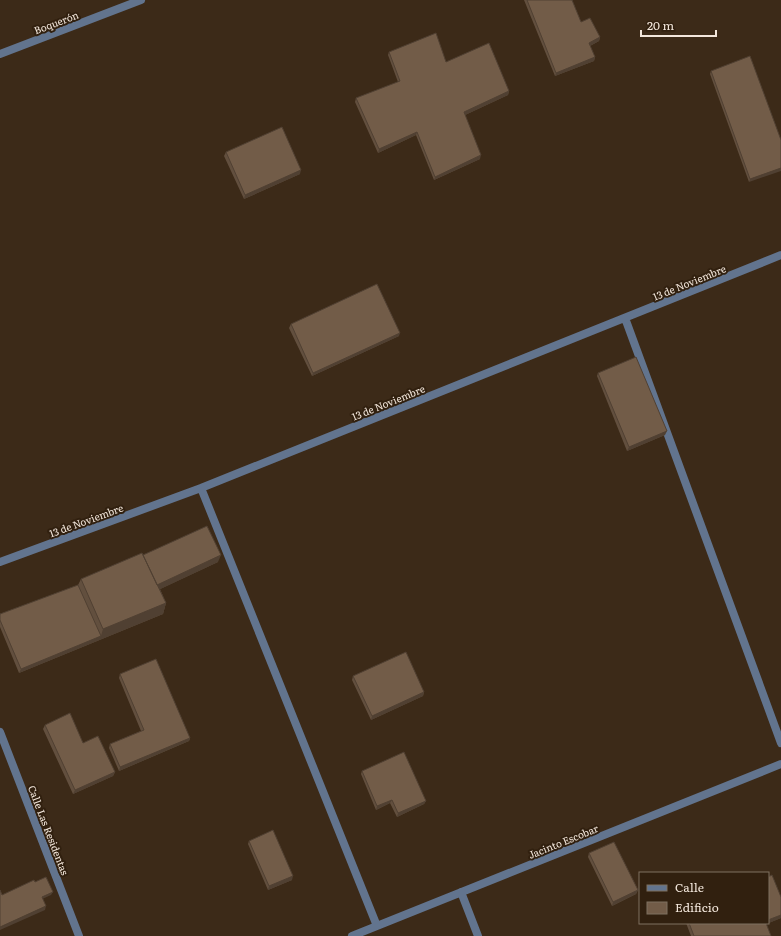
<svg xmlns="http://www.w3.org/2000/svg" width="781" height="936" font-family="Literata,serif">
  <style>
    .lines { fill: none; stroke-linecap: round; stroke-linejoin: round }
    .street { stroke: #62748e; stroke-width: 8 }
    .wall { fill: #624f3e }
    .shaded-wall { fill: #504032 }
    .building { fill: #725c48; stroke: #504032 }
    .labels { text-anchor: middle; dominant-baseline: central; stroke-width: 4; stroke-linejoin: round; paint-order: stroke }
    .street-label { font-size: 10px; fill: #f3e7dc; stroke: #31200f }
  </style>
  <rect width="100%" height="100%" fill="#3c2a18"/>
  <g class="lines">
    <path class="street" d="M0,54L141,0
      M625,318L781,743
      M201,488L377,926
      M0,562L201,488L781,255
      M0,732L79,936
      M461,892L478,936
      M352,936L781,764"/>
  </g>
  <path class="wall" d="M524,0H572L581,22L600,37L599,41L590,46L595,57L594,61L555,76Z
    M389,52L446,62L509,91L508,95L465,115L480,159L434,180L416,135L378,153L355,102L356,98L398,82L388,55Z
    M711,71L781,140L749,182L710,74Z
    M226,152L300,174L244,199L224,156Z
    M291,324L399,336L312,376L289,328Z
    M598,373L665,435L627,451L597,376Z
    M143,555L218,562L160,589L166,603L163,614L19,673L0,627V614L78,585L81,579Z
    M120,674L190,738L189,741L119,771L109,748L110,744L141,731L119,678Z
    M353,676L424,692L423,696L371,720L352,680Z
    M45,725L83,743L115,772L113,776L73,794L43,729Z
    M362,771L426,801L424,804L397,817L390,803L376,810L361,774Z
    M249,841L292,880L268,890L248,844Z
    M589,853L638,890L636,894L612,906L588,857Z
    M781,897V918L766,924L771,936H691L686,923H768Z"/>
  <path class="shaded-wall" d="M600,37L599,41L588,47L589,43Z
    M595,57L594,61L555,76L556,73Z
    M509,91L508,95L463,116L464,112Z
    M417,132L416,135L378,153L379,149Z
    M481,155L480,159L434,180L435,177Z
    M781,168V171L749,182L750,179Z
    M301,170L300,174L244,199L245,195Z
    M400,333L399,336L312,376L313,373Z
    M667,431L665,435L627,451L629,447Z
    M221,555L218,562L152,593L155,586Z
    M166,603L163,614L19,673L21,669L101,636L103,629Z
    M424,692L423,696L371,720L372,716Z
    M190,738L189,741L119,771L120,767Z
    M115,772L113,776L73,794L75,790Z
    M392,800L390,803L376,810L377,806Z
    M426,801L424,804L397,817L398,813Z
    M293,876L292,880L268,890L269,886Z
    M638,890L636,894L612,906L613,902Z
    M53,892L51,895L40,900L42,897Z
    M46,906L45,910L0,930V927Z
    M781,915V918L764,925L765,923H768V920Z"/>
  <path class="building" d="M527,0H572L581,22L590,18L600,37L589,43L595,57L556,73Z
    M436,33L446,62L489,43L509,91L464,112L481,155L435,177L417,132L379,149L356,98L400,81L389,52Z
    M750,56L781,140V168L750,179L711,71Z
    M282,127L301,170L245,195L226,152Z
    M377,284L400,333L313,373L291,324Z
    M636,357L667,431L629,447L598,373Z
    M207,526L221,555L157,585L143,555Z
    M142,553L166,603L103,629L81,579Z
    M78,585L101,636L21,669L0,620V614Z
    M406,652L424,692L372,716L353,676Z
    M156,659L190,738L120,767L110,744L144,730L120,674Z
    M70,713L83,743L98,736L115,772L75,790L45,725Z
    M404,752L426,801L398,813L392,800L377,806L362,771Z
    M273,830L293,876L269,886L249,841Z
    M614,842L638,890L613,902L589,853Z
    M772,875L781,897V915L768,920V877Z
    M46,877L53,892L42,897L46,906L0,927V890L2,895L34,880L35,882Z
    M689,923H766L771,936H694Z"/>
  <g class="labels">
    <g class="street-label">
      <text transform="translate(56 22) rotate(-21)">Boquerón</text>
      <text transform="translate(689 282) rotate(-22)">13 de Noviembre</text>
      <text transform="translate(388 402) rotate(-22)">13 de Noviembre</text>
      <text transform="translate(86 520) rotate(-20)">13 de Noviembre</text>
      <text transform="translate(49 830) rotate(69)">Calle Las Residentas</text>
      <text transform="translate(563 841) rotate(-22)">Jacinto Escobar</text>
    </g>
  </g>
  <rect x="639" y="872" width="130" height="52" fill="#31200f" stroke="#7f7061"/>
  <rect x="647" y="885" width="20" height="6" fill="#62748e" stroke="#7f7061"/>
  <text x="675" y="892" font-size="12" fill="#f3e7dc">Calle</text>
  <rect x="647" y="902" width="20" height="12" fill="#725c48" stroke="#7f7061"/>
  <text x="675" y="912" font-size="12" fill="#f3e7dc">Edificio</text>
  <path d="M641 30v6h75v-6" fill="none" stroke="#f3e7dc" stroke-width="2"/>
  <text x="647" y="30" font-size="12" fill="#f3e7dc" stroke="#31200f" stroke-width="3" paint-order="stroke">20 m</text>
</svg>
